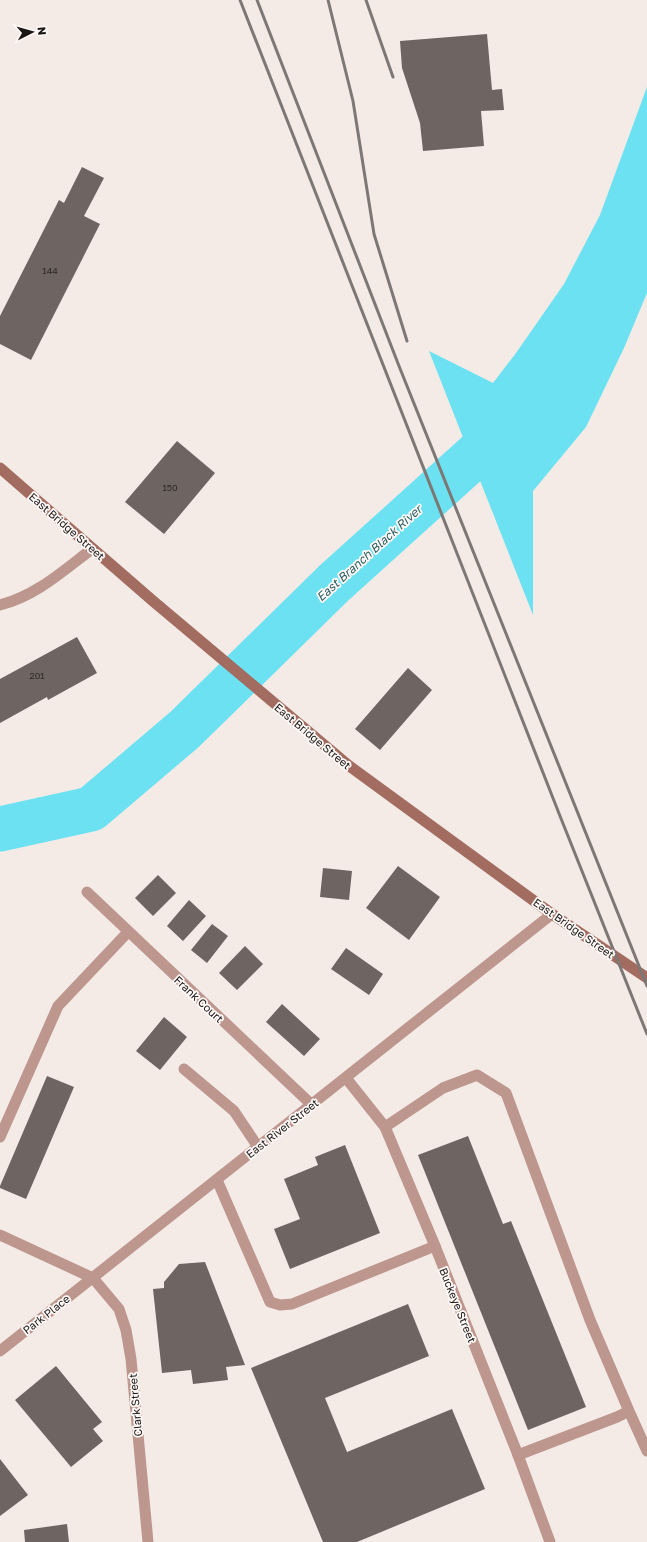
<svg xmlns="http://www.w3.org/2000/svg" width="647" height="1542" font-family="'Golos Text',sans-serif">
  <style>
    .water { fill: #6be1f1 }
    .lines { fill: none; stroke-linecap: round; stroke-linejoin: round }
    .river { stroke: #6be1f1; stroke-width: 45 }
    .building { fill: #6e6563 }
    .service { stroke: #bd968e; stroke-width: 11 }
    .minor { stroke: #bd968e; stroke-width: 11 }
    .tertiary { stroke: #bd968e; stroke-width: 11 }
    .secondary { stroke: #a36c60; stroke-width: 11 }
    .rail { stroke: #7d7775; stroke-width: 3 }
    .labels { text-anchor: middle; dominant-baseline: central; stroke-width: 3.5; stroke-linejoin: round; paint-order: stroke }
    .number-label { font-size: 9px; fill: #2e2928 }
    .street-label { font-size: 11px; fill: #181514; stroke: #fff9f7 }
    .water-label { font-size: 12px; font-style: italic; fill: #2b5e65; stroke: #fff9f7 }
  </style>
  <rect width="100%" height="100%" fill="#f4ebe7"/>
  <path class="water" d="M647,87V293L624,348L586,427L533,491V615L429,351L493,383L516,353L564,284L600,215Z"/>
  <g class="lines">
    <path class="river" d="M0,829L91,809L184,730L334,583L518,417"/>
  </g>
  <path class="building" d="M487,34L492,90L502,89L504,110L481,111L484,146L423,151L420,123L402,68L400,41Z
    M82,167L104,178L84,216L100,224L31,360L0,344V316L59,200L64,203Z
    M177,441L215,473L164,534L125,502Z
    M77,637L97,673L48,700L47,697L0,723V679Z
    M408,668L432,690L380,750L355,729Z
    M398,866L440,897L409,940L366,908Z
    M323,868L352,871L349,900L320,897Z
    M158,875L176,893L153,916L135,898Z
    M189,900L206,916L183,941L167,926Z
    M212,924L228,936L207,963L191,950Z
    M245,946L263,964L237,990L219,973Z
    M346,948L383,974L369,995L331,969Z
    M282,1004L320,1039L304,1056L266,1022Z
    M164,1017L187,1037L160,1070L136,1051Z
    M47,1076L74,1087L26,1199L0,1188V1186Z
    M468,1136L503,1224L511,1221L586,1407L528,1430L418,1155Z
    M345,1145L380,1233L290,1269L274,1229L300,1219L284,1179L318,1165L315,1157Z
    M205,1262L245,1365L226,1367L228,1380L193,1384L191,1370L162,1373L153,1289L164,1288V1282L179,1264Z
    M408,1304L429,1356L325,1398L347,1452L452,1409L485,1489L357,1542H323L251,1368Z
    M56,1366L102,1422L93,1429L103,1441L71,1467L15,1400Z
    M0,1459L28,1495L0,1516Z
    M67,1524L69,1542H25L24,1530Z"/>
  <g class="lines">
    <path class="service" d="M184,1069L234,1111L258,1147
      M385,1127L443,1088L477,1075L506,1093L590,1320L629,1411L617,1417L518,1455
      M0,1137L58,1006L128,932
      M217,1180L270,1302L280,1305L292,1304L435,1246
      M629,1411L647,1451"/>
    <path class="minor" d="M0,605C36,596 64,570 92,549
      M87,892L312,1105
      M346,1078L385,1127L435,1246L518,1455L550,1542
      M93,1278L119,1309L126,1330L131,1359L148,1542"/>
    <path class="tertiary" d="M0,1235L93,1278
      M0,1351L552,914"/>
    <path class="secondary" d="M0,468L153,601L348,765L552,914L647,978"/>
    <path class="rail" d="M240,0L560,816L647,1034
      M257,0L399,366L647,986
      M328,0L353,101L374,234L407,341
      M366,0L393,77"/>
  </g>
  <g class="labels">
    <g class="number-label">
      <text x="50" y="270">144</text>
      <text x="170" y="487">150</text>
      <text x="37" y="675">201</text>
    </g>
    <g class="street-label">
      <text transform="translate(67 526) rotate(41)">East Bridge Street</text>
      <text transform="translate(313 736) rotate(40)">East Bridge Street</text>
      <text transform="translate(574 928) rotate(35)">East Bridge Street</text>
      <text transform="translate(199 999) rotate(43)">Frank Court</text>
      <text transform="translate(282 1128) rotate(-38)">East River Street</text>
      <text transform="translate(458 1305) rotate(68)">Buckeye Street</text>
      <text transform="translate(46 1314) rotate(-38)">Park Place</text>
      <text transform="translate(135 1405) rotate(-95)">Clark Street</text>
    </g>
    <g class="water-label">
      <text transform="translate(369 553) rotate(-42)">East Branch Black River</text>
    </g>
  </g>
  <g transform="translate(32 32) rotate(84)" stroke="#fff9f7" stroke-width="3" paint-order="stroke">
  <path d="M0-3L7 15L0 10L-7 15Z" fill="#181514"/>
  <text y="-6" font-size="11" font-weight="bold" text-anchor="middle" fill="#181514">N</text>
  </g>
</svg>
